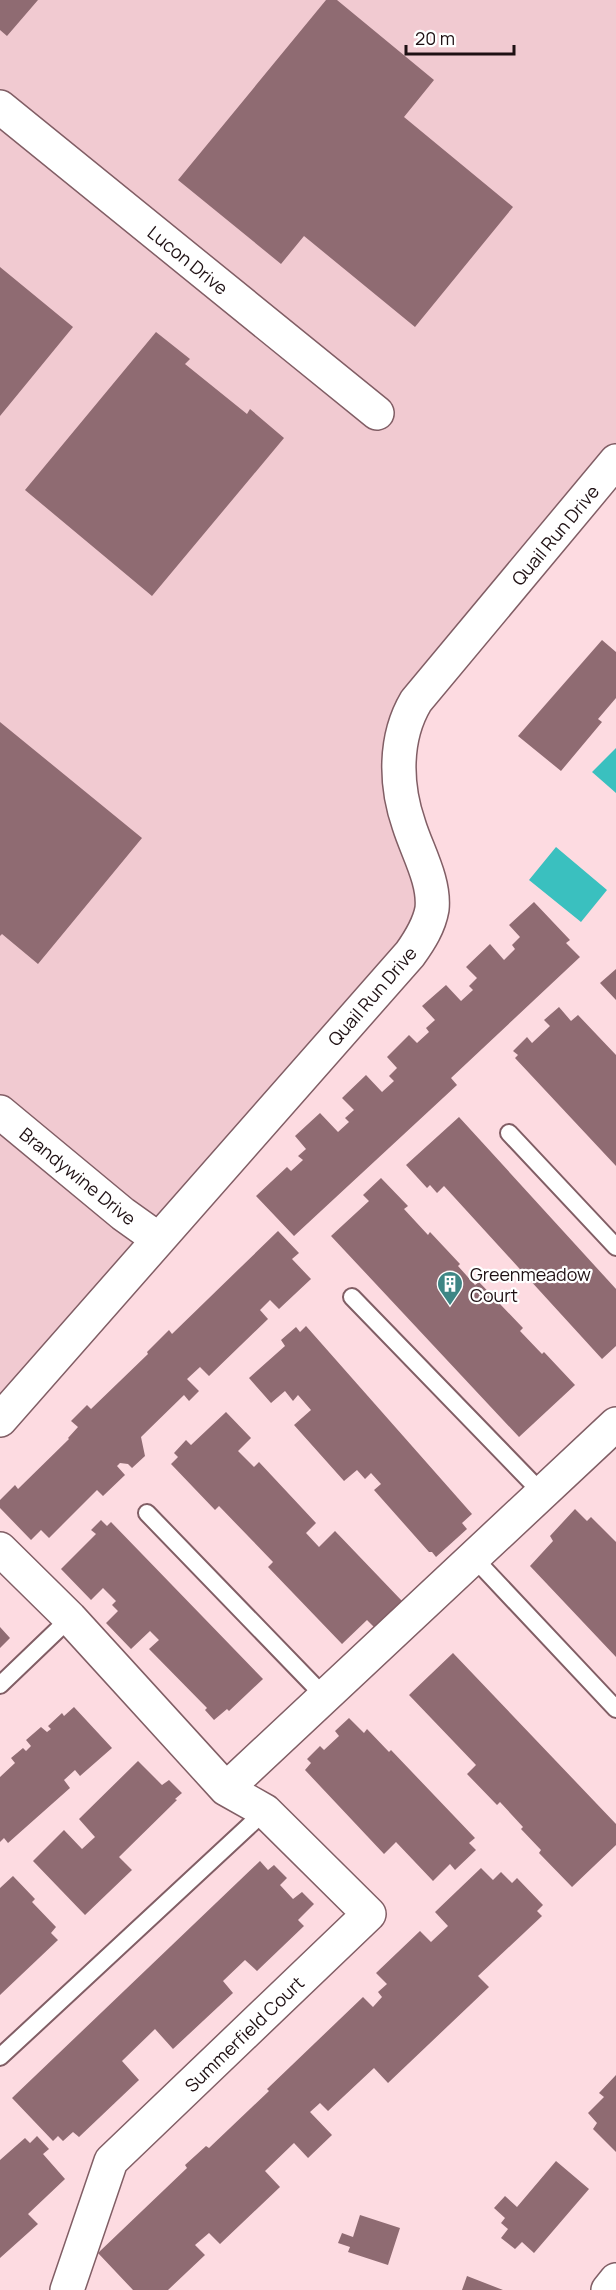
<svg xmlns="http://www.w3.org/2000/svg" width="616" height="2290" font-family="Manrope,sans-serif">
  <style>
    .built { fill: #f1cad1 }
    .water { fill: #3ac0bf }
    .building { fill: #8f6b72 }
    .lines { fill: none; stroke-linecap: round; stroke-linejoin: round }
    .service-casing { stroke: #815e65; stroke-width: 20 }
    .minor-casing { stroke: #815e65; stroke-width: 36 }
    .service { stroke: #fff; stroke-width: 16 }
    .minor { stroke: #fff; stroke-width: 33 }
    .labels { text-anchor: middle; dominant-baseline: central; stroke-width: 4.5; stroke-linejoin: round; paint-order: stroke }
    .street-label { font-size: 18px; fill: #1f1114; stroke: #fff }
    .poi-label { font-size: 18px; fill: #1f1114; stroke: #fff; text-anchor: start }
  </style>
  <rect width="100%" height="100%" fill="#fddbe1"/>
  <path class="built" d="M0,0H616V461L406,717L432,908L0,1420Z"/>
  <path class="water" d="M616,748V793L592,772Z
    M556,847L607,890L581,922L529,880Z"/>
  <path class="building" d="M0,0H38L7,36L0,30Z
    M326,0H337L434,80L404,117L513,207L415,327L304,236L281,264L178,180Z
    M0,267L73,327L0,416Z
    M156,332L190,359L185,364L247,414L250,409L284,438L152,596L25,490Z
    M602,640L616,652V698L598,719L602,722L561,771L518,736Z
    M0,722L142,838L38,964L2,934L0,936Z
    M534,902L570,940L566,943L580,957L451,1078L457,1085L294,1236L256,1196L287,1167L291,1171L303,1160L298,1156L306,1149L295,1136L320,1113L338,1132L349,1122L345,1118L354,1110L342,1098L366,1075L382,1092L394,1081L389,1076L397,1068L387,1057L409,1035L417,1043L429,1032L426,1028L435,1020L422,1006L446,985L461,1001L473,990L469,986L477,978L466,967L490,944L504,960L515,949L512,945L520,937L509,925Z
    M616,969V1000L600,983Z
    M559,1007L571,1021L578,1015L616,1055V1166L515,1058L518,1055L513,1051L527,1037L532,1043L550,1026L544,1020Z
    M459,1117L616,1289V1346L602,1359L444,1186L437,1193L430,1185L427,1188L406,1165Z
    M381,1178L408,1206L404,1209L428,1235L430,1232L460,1264L458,1266L475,1285L479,1282L523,1328L520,1331L542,1354L544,1352L575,1385L519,1437L331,1236L369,1201L363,1195Z
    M278,1231L299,1253L292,1259L311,1279L279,1309L270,1300L260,1310L268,1319L209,1376L200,1367L187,1379L199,1391L189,1401L184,1395L141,1437L145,1456L132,1468L128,1464L120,1463L117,1466L125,1475L103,1496L97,1490L49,1538L41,1530L31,1540L0,1508V1500L15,1485L18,1489L69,1439L68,1438L78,1427L71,1421L87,1405L91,1409L148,1354L147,1352L169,1330L172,1334Z
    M306,1326L472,1514L462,1523L467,1529L436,1557L432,1552H429L374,1490L381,1484L371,1473L365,1479L357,1470L344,1481L294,1425L311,1410L298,1395L293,1401L285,1391L271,1403L249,1378L285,1346L281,1340L296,1327L300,1332Z
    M226,1412L251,1438L238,1451L254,1467L259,1462L316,1523L306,1533L319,1547L335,1531L402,1601L374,1627L367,1620L342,1644L268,1567L273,1562L219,1506L215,1510L171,1464L178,1457L174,1453L186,1440L191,1445Z
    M575,1509L587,1521L591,1517L616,1542V1657L530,1566L553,1541L550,1536Z
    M101,1520L107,1526L111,1522L263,1679L229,1711L227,1709L214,1720L205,1710L207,1708L149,1649L159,1640L150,1631L131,1649L106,1623L118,1611L112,1605L116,1601L103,1588L91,1600L61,1569L96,1534L91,1530Z
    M0,1627L10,1638L0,1648Z
    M453,1653L616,1824V1845L572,1887L539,1853L541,1850L521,1829L523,1827L500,1802L497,1805L467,1774L476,1765L409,1695Z
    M74,1707L112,1748L80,1776L75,1770L64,1780L70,1788L8,1843L4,1838L0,1842V1777L15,1763L11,1758L23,1748L26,1751L31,1746L26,1740L41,1727L47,1732L51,1729L48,1726L62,1713L64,1716Z
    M349,1718L364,1733L367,1729L389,1752L391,1750L475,1838L469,1843L476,1850L455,1870L450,1864L433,1881L396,1842L384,1854L305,1770L311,1763L307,1759L320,1746L324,1750L339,1736L335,1731Z
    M138,1761L162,1785L169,1780L182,1793L175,1799L177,1800L119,1857L132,1870L85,1915L33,1861L64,1830L82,1849L95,1837L79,1819Z
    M260,1861L268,1870L274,1865L287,1878L280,1885L293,1899L302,1892L314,1904L298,1920L304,1926L257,1971L245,1960L223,1981L233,1993L173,2049L155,2029L122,2061L139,2080L79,2137L73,2132L63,2141L58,2136L53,2141L12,2098Z
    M481,1868L493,1880L501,1872L512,1883L517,1878L543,1905L537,1911L542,1916L478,1976L489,1987L388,2083L374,2068L328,2111L320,2103L310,2112L332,2135L308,2158L294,2143L265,2171L280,2187L220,2244L209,2233L195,2245L205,2255L168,2290H133L98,2253L187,2168L185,2165L206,2146L209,2148L269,2091L267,2089L363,1997L373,2007L382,1997L378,1992L387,1984L376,1973L420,1931L431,1942L448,1926L435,1912Z
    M13,1876L35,1899L32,1902L56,1927L51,1933L58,1940L0,1995V1888Z
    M616,2075V2152L593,2129L597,2123L588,2113L604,2097L599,2093Z
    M37,2136L49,2149L43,2154L65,2179L28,2214L38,2224L0,2258V2160L25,2138L30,2143Z
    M556,2161L589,2189L534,2253L522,2242L515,2249L501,2238L508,2229L501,2223L505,2218L494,2208L505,2196L517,2207Z
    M360,2215L400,2228L388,2265L348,2252L350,2247L338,2243L342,2233L353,2237Z
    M467,2276L503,2290H462Z"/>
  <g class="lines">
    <defs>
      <path id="service" d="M509,1133L616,1247
        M352,1297L542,1493
        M147,1513L325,1697
        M474,1558L616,1709
        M0,1685L70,1618
        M0,2057L265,1811"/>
      <path id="minor" d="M0,107L377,413
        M0,1112L123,1214L158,1239
        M0,1420L410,954C420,940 429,926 432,909C435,881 417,851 409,825C395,785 394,738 416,701L616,461
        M0,1549L70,1618L226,1789L265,1811L369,1914L111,2161L67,2290
        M226,1789L616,1424
        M608,2290L616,2280"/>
    </defs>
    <use href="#service" class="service-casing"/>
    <use href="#minor" class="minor-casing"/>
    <use href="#service" class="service"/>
    <use href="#minor" class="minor"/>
  </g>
  <defs>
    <symbol id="building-pin" viewBox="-11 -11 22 30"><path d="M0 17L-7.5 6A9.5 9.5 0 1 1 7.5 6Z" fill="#3e8685" stroke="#fff"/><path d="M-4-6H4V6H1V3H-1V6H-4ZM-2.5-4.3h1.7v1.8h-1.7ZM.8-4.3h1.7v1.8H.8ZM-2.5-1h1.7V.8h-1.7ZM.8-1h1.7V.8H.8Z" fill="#fff"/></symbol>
  </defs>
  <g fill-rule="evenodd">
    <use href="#building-pin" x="435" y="1269" width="30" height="40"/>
  </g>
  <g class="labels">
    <g class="street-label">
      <text transform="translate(188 260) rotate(39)">Lucon Drive</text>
      <text transform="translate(555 535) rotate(-50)">Quail Run Drive</text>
      <text transform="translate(372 996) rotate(-49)">Quail Run Drive</text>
      <text transform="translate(78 1176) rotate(39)">Brandywine Drive</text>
      <text transform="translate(244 2034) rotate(-44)">Summerfield Court</text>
    </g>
    <g class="poi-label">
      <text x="470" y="1274">Greenmeadow<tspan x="470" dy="21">Court</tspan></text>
    </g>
  </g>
  <path d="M406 45v9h108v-9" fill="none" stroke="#1f1114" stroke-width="3"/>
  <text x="415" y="45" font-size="18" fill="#1f1114" stroke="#ffffff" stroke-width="4.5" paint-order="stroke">20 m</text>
</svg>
